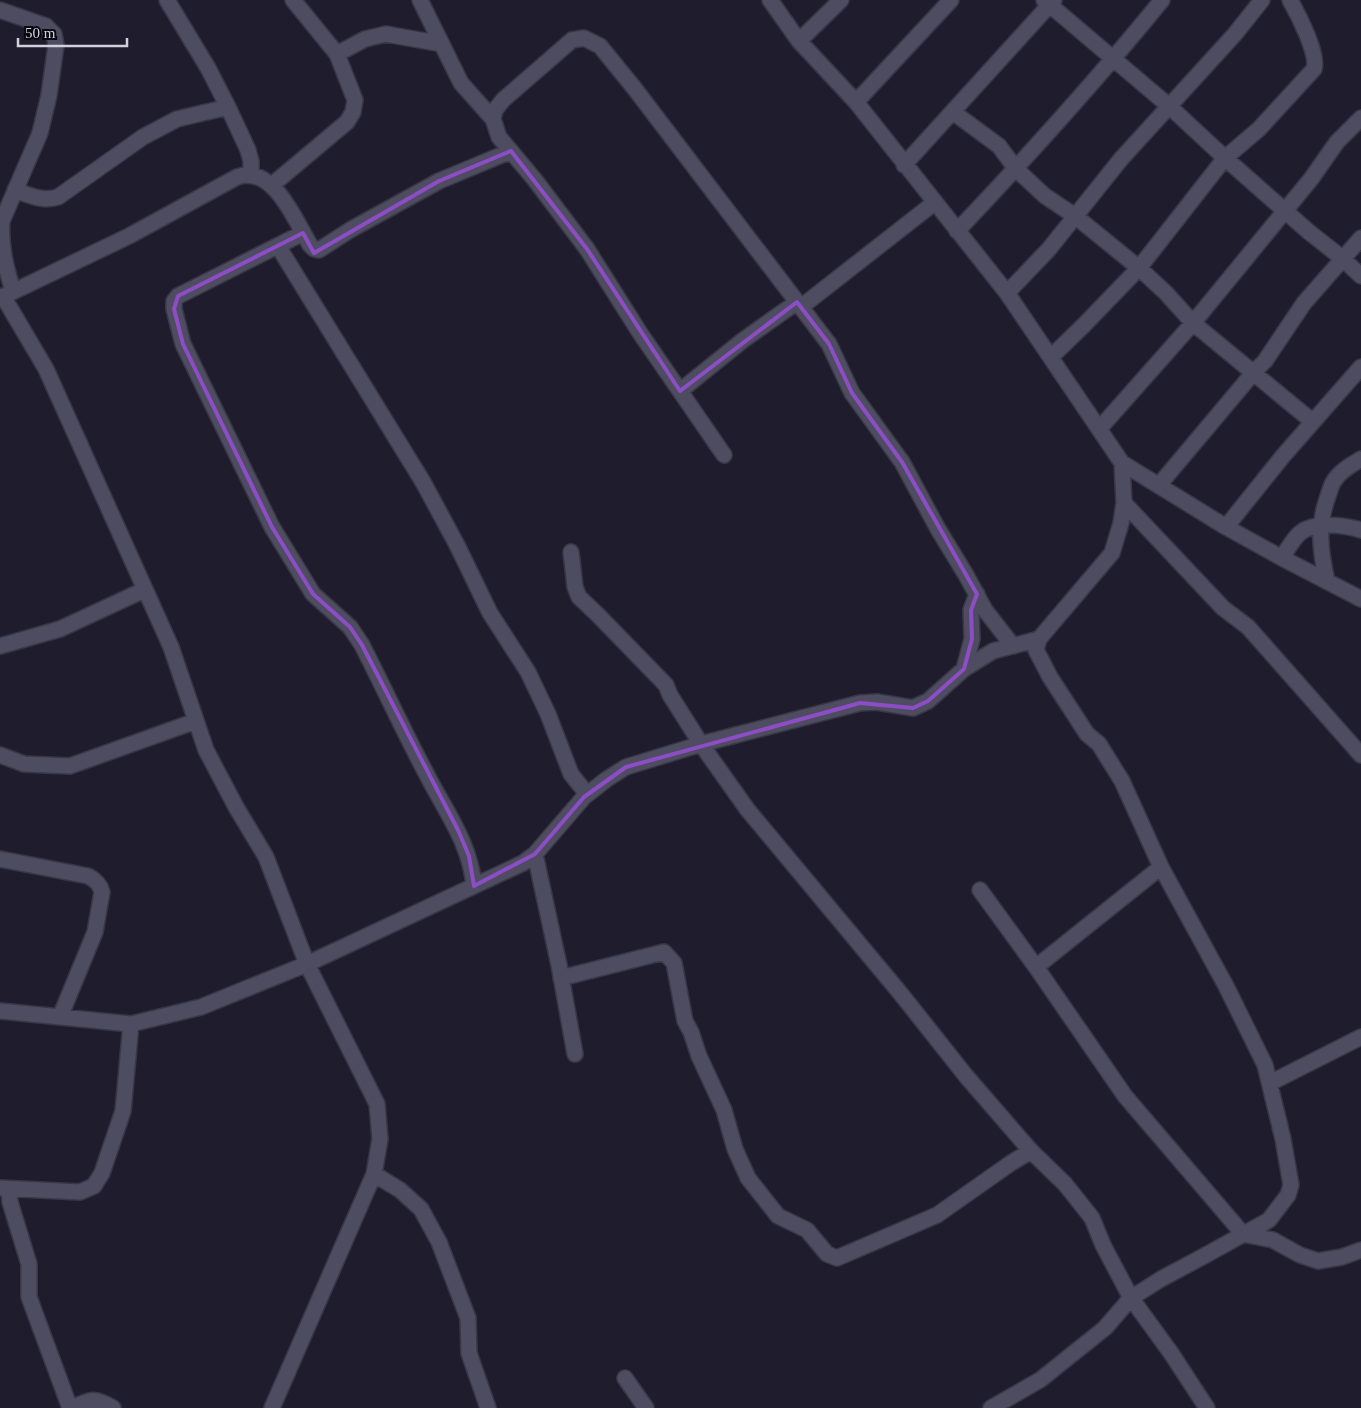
<svg xmlns="http://www.w3.org/2000/svg" width="1361" height="1408" font-family="'Times New Roman',serif">
  <style>
    .lines { fill: none; stroke-linecap: round; stroke-linejoin: round }
    .minor-casing { stroke: #393645; stroke-width: 18 }
    .minor { stroke: #4e4c60; stroke-width: 15 }
    .marked { fill: none; stroke: #8c4dc5; stroke-width: 4; stroke-linejoin: round }
  </style>
  <rect width="100%" height="100%" fill="#1f1c2e"/>
  <g class="lines">
    <defs>
      <path id="minor" d="M167,0L208,68L228,107L248,150L251,161V174
        M293,0L337,54
        M420,0L461,83L493,119
        M770,0L799,41L856,102L1007,293L1122,463L1124,503L1121,523L1112,553L1039,639L1036,650L1050,677L1087,734L1099,744L1122,781L1161,867L1226,986L1265,1065L1283,1139L1291,1185L1288,1195L1269,1220L1204,1256L1161,1279L1131,1298L1171,1353L1207,1408
        M1044,0L1169,106L1225,158L1309,232L1342,258L1361,276
        M0,10L46,26L54,34L56,45L49,95L40,133L2,221C0,245 6,268 13,291
        M799,41L841,0
        M856,102L951,0
        M953,112L999,146L1016,169L1045,196L1075,216L1139,268L1166,293L1193,323L1313,422
        M904,165L1054,0
        M272,185L347,122L353,112L355,100L337,54L365,39L386,34L442,44
        M15,190C29,195 42,202 58,197L143,137L177,119L228,107
        M957,231C1028,156 1097,80 1162,0
        M303,233L178,296L174,301V309L183,344L272,527L313,594L350,627L362,645C384,688 404,732 427,775C446,812 470,843 474,886
        M278,246L423,482L457,545L490,613L528,672L548,714L571,774L587,794
        M1007,293L1049,249L1121,159L1235,34L1262,0
        M3,296L46,369L171,647L206,750L236,807L266,857L307,964L377,1104L380,1139L374,1174L272,1408
        M0,298L129,236L237,177C273,164 295,220 310,245L314,249L319,250L350,230L439,181L511,151
        M801,307L934,203
        M1051,357L1084,325L1139,268L1225,158L1259,129L1314,69C1319,55 1298,14 1290,0
        M680,391L742,341L797,302
        M1100,428L1193,323L1311,179L1337,142L1361,118
        M724,455L640,333L587,249L535,180L499,137L493,119L495,110L503,100L572,40L584,38L600,46L635,89L829,344L852,393L902,462L938,529L966,575L985,610L1013,646
        M1122,463L1226,527L1282,558L1361,599
        M1159,485L1254,372L1265,361L1304,303L1361,238
        M1124,503L1223,608L1248,627L1361,755
        M1226,527L1283,456L1361,367
        M571,552L575,587L579,597L598,615L666,685L670,695L701,744L747,809L901,994L966,1076L1031,1151L1065,1184L1092,1218L1103,1245L1131,1298L1105,1328L1040,1380L991,1408
        M1282,558C1287,550 1293,539 1300,533C1315,521 1344,525 1361,530
        M1327,581C1320,550 1317,526 1328,496C1330,491 1331,485 1334,481C1340,471 1351,465 1361,459
        M0,646L60,629L144,590
        M964,669L972,639L971,610L977,594
        M0,755L24,764L70,766L196,721
        M535,854L559,965L575,1054
        M0,859L88,876C96,880 100,884 102,892L95,932L60,1017
        M980,890L1036,967L1125,1096L1243,1234L1273,1240L1300,1255L1318,1261L1342,1257L1361,1250
        M1036,967L1161,867
        M561,978L664,952L674,963L685,1021L691,1032L699,1056L724,1110L735,1149L748,1178L778,1216L807,1230L827,1254L837,1258L937,1215L1011,1163L1031,1151
        M0,1011L131,1024L201,1007L307,964L523,863L535,854L584,797L607,779L626,767L701,744L860,703L877,702L913,708L928,701L964,669L993,651L1039,639
        M1270,1083L1361,1037
        M374,1174L400,1190L421,1209L439,1242L468,1318L469,1353L488,1408
        M0,1188L80,1192L94,1186L102,1173L123,1111L131,1024
        M9,1190L10,1202L29,1264V1297L70,1408
        M625,1378L646,1408
        M73,1408C91,1399 95,1397 113,1408"/>
    </defs>
    <use href="#minor" class="minor-casing"/>
    <use href="#minor" class="minor"/>
  </g>
  <path class="marked" d="M511,151L587,249L680,391L797,302L829,344L852,393L902,462L977,594L971,610L972,639L964,669L928,701L913,708L860,703L626,767L584,797L535,854L474,886L469,856L458,830L362,645L350,627L313,594L272,527L183,344L174,309L178,296L303,233L314,253L439,181Z"/>
  <path d="M18 38v8h109v-8" fill="none" stroke="#d2d0dc" stroke-width="2.5"/>
  <text x="25" y="38" font-size="15" fill="#d2d0dc" stroke="#09080f" stroke-width="4" paint-order="stroke">50 m</text>
</svg>
